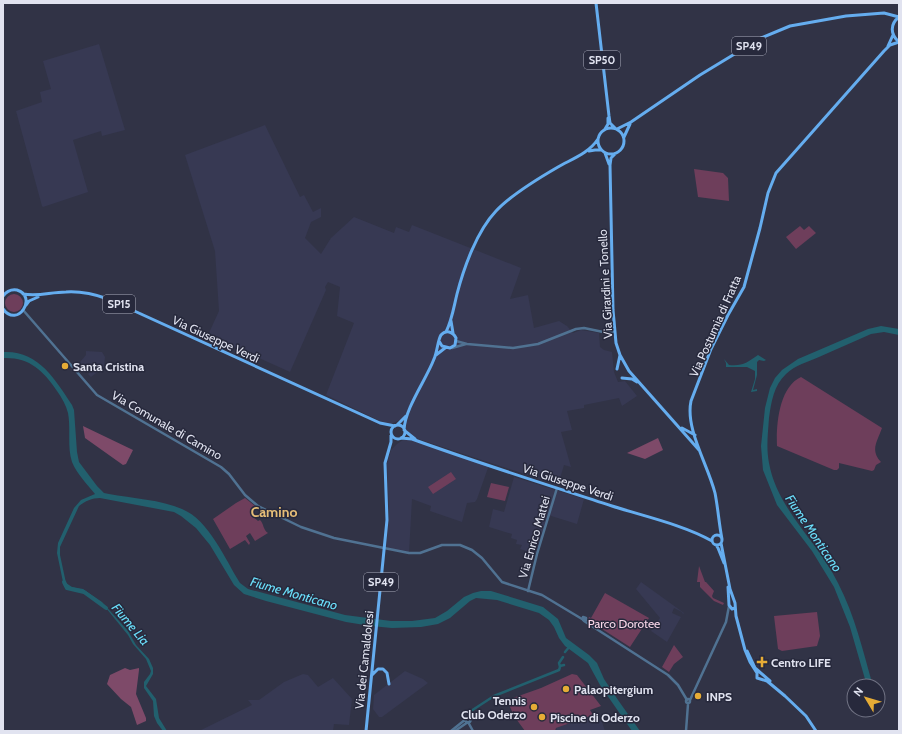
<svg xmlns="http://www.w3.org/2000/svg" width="902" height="734" font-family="Cabin,sans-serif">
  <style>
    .built { fill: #373953 }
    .green { fill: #6e3e5b }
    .forest { fill: #7e4a69 }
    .water { fill: #22606e }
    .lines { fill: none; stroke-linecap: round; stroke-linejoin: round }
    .canal { stroke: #22606e; stroke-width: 2.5 }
    .river { stroke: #22606e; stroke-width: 4 }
    .minor { stroke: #507292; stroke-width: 2.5 }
    .major { stroke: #65adef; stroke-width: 3 }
    .poi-dot { fill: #e6ac36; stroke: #27293c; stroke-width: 1.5 }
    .labels { text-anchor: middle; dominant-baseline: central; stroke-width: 3; stroke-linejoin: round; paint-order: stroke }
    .shield { fill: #27293c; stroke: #a9abba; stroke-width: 1 }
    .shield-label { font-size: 11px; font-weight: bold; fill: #e1e3f0 }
    .street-label { font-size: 12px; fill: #e1e3f0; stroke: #27293c }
    .poi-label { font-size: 12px; font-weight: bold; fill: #e1e3f0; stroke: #27293c; text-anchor: start }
    .park-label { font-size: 12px; fill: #f9d7e9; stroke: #27293c }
    .water-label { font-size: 13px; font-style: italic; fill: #6be0fc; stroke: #27293c }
    .quarter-label { font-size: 14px; font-weight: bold; fill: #e5bd77; stroke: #27293c }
  </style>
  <rect width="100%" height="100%" fill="#313346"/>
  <path class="built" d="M99,44L125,130L102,136L101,131L73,140L88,192L43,207L42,206L16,111L42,102L40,92L51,89L43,61Z
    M265,125L300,197L304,195L313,212L321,208V217L311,222L305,238L321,254L331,238L354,217L394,233L396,227L409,232L412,225L521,268L510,299L528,295L534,328L559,321L567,326L573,333L581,330L599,333L600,347L604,350L612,352L614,372L618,382L625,381L637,396L622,406L619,398L584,405V408L567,411L572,430L561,432L571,467L564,465L558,485L412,437L407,432L405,428L406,423L400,420L391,424L380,421L326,395L354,323L337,316L340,287L328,282L325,287L326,290L290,372L208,335L219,311L215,251L185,155Z
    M86,351L102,352L105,357L104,367L91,377L88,374L92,371L85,364L77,370L75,368L86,355Z
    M403,440H412L489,465L477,499L475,502L467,503L462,522L430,511L431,506L412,499L409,553L386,548L389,517L387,464L391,450L397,444Z
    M514,477L584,499L577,524L548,515L536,554L520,549L522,545L516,544L517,540L511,538L512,534L489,527L493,509L504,512Z
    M641,582L684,613L683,614L682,612L674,608L672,613L681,617L667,642L651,631L660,618L636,589Z
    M405,671L423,679L428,683L382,717H379L373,709L374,695Z
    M303,674L308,675L318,687L333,678L352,699L349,725L334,724L333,731H199L252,705L248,700H259L284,682Z
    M593,715L602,722L605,731H557L556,728Z"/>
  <path class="green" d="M694,169L723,173L728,178L729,201L698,197Z
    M800,226L804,230L809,226L816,233L796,249L786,237Z
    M5 303a9 9 0 1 1 18 0a9 9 0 1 1-18 0Z
    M801,377L882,428C877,442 870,450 881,462L876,465L874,470L872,471L839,463V468L837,470H834L777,446C776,425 779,387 801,377Z
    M451,472L456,479L433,494L428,487Z
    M491,483L509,487L505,501L487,497Z
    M245,498L255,506L251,515L258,521L260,520C264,524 263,530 268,533L255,541L250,533L246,536L250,543L249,545L245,540L230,549L213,519L236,503Z
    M699,566L705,582H706L714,591L712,596L713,598L724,603L723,605L714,601L700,587V582H697Z
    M605,593L649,618L630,647L588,620L589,617L591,618Z
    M817,612L820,636L817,646L782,651L778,649L774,616Z
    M674,645L683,657L674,664L669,672L662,667Z
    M572,674L577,675L601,706L590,710L593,715L556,728L555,731H525L514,716L507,700L541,688Z"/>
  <path class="forest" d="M83,426L133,450L126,464L123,465L85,438Z
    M658,438L663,450L645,459L627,453Z
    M125,668L130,670L139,668V670L136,694L146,718V721L137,725L131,707L121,699L107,684L110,675Z"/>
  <path class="water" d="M881,326L899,329V335L884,332L871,334C854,342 836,349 819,357C808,362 795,365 786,374C774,385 771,402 769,418C768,433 766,448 769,463C777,509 818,542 838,583C855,616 863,651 873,686H867L850,627L834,587L812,551L777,505L763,470L761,446L765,408L770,388L775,378L782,370L798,359L868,329Z
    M3,352C38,350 55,379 72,405L74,410L77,452L79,462L97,486L104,493L109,494C131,498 162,500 182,509C209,520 225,559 240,583L248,589L345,615L391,621H412L435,618L447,611L464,597L473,593L481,591H491L543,607L558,619L566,638L589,655L597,663L604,679L618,700L640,731H632L600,685L588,663L565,646L559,638L554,627L549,620L539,613L497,600L476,598L470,601L450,618L438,624L421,627L392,628L371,626L346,622L266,601L244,594L234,585L210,545L196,528L181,516L174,512L100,498C92,498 85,501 79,506L60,547V555L66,583L72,587L83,589L102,602L128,631L136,645L149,659L153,668V674L146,686L156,699L159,718L167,731H163L157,723L154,716L153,701L144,688V682L150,674L151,671L146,659L133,644L128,635L106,608L87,593L80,590L67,587L64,586L63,582L57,553L58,543L74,508L81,500L95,494C87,484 77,474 72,462C67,447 71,429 68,413C66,405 62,398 57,391C43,370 29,357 3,358Z
    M758,355L766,360L764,361L759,360L757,362V375L753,390L757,389V391L751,392L755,379V371L747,367H726V363L724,359L729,365C744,366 746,363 758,355Z"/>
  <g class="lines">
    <path class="canal" d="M565,652L570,646
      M560,666L564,665
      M471,711L494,696L559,670L560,667L559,663L563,657"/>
    <path class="river" d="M64,582L67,588L84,592L106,608"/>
    <path class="minor" d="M23,310L97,395L221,467L229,474L245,495L258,506L301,527L334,538L409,553H420L442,545H460L472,550L482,558L502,582L542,595L582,619
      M607,331L611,328L614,322
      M456,341L467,344L513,348L538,344L576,329L584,328L608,333L614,331
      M452,348L466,344
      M528,591L537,554L557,488
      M583,617L586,618V620H583Z
      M584,621L668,675L678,685L687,700
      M686 701a2 2 0 1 1 4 0a2 2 0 1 1-4 0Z
      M690,700L726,622L729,606
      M465.5 720a2.5 2.5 0 1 1 5 0a2.5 2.5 0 1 1-5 0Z
      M451,731L466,719
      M455,731L468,722L473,731
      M686,731L688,704"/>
    <path class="major" d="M596,3L609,116L610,123L615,128
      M899,17C890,24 890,34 899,42
      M888,46L893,35
      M598 141a13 13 0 1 1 26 0a13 13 0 1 1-26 0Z
      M605,129L608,124V118
      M617,129L631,122L700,75L761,38L790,26L846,16L884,13L899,17
      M624,137L630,124
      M589,151L595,150H601
      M605,153L609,164
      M615,154L611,158L610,165L613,310L616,343L620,355L629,371L699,450
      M23,294C39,297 50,292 66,292C81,291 94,294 108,299L380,423L395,426
      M3,296C6,292 11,289 17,290C38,296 18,329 3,309
      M26,305L29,301L38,297
      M451,321L453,333
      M446,332C452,320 454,306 457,294C464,267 477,231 496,211C510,196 539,178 558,167C572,159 589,153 598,139
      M436,355L445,348
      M617,369L620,355
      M622,378L632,379L637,382
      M397,425L406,416
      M391 432a7 7 0 1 1 14 0a7 7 0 1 1-14 0Z
      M682,428L695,435
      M404,430C405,408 426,380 434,359C437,353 438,339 441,335C446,329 453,332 456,338L455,345L450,348L442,346L439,341
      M405,431L415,439
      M401,438L412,439C478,463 545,484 612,506C643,516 684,525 712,541
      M712 540a5 5 0 1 1 10 0a5 5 0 1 1-10 0Z
      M722,539C719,524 718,508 715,493C708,465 685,429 691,401L711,349L728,315L744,287L760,228L768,193L776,173L884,51L890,45L899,42
      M721,543L730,589L735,603L736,616L745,650L750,662L757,673V678L767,681L785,696L806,716L816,731
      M716,545L718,548L724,563
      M728,587L729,605L732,609L735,608
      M747,651L755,668L770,681
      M372,675L378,669H383L387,673L389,684
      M366,731L387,520L385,463L391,442V435"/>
  </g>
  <g class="poi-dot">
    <circle cx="65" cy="366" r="4"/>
    <path d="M760 656h4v4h4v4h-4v4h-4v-4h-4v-4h4z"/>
    <circle cx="566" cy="689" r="4"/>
    <circle cx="698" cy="696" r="4"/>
    <circle cx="534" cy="707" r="4"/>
    <circle cx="542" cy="717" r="4"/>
  </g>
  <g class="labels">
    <g class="shield">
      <rect x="732" y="37" width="34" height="18" rx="3"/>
      <rect x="584" y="51" width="36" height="18" rx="3"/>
      <rect x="103" y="295" width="32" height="18" rx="3"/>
      <rect x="364" y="573" width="34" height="18" rx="3"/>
    </g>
    <g class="shield-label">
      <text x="749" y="46">SP49</text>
      <text x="602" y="60">SP50</text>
      <text x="119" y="304">SP15</text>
      <text x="381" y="582">SP49</text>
    </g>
    <g class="street-label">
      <text transform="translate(605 284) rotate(-93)">Via Girardini e Tonello</text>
      <text transform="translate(715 326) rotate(-66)">Via Postumia di Fratta</text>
      <text transform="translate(216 339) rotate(25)">Via Giuseppe Verdi</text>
      <text transform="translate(167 425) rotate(30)">Via Comunale di Camino</text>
      <text transform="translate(568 482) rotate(18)">Via Giuseppe Verdi</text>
      <text transform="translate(534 537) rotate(-74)">Via Enrico Mattei</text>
      <text transform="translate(364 660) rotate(-84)">Via dei Camaldolesi</text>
    </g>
    <g class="poi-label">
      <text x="73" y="366">Santa Cristina</text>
      <text x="771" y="662">Centro LIFE</text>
      <text x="574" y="689">Palaopitergium</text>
      <text x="706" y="696">INPS</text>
      <text x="526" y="700" text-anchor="end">Tennis<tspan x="526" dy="14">Club Oderzo</tspan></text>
      <text x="550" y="717">Piscine di Oderzo</text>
    </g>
    <g class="park-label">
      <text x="624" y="623">Parco Dorotee</text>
    </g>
    <g class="water-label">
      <text transform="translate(814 533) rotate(56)">Fiume Monticano</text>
      <text transform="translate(294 593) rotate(16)">Fiume Monticano</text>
      <text transform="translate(131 624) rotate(50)">Fiume Lia</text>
    </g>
    <g class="quarter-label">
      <text x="274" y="512">Camino</text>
    </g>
  </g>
  <rect width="902" height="734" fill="none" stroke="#e1e3f0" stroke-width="8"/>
  <g transform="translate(866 698) rotate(308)"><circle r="19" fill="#27293c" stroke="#717384"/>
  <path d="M0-3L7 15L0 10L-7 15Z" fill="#e6ac36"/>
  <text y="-6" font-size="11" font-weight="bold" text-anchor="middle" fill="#e1e3f0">N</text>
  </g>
</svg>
